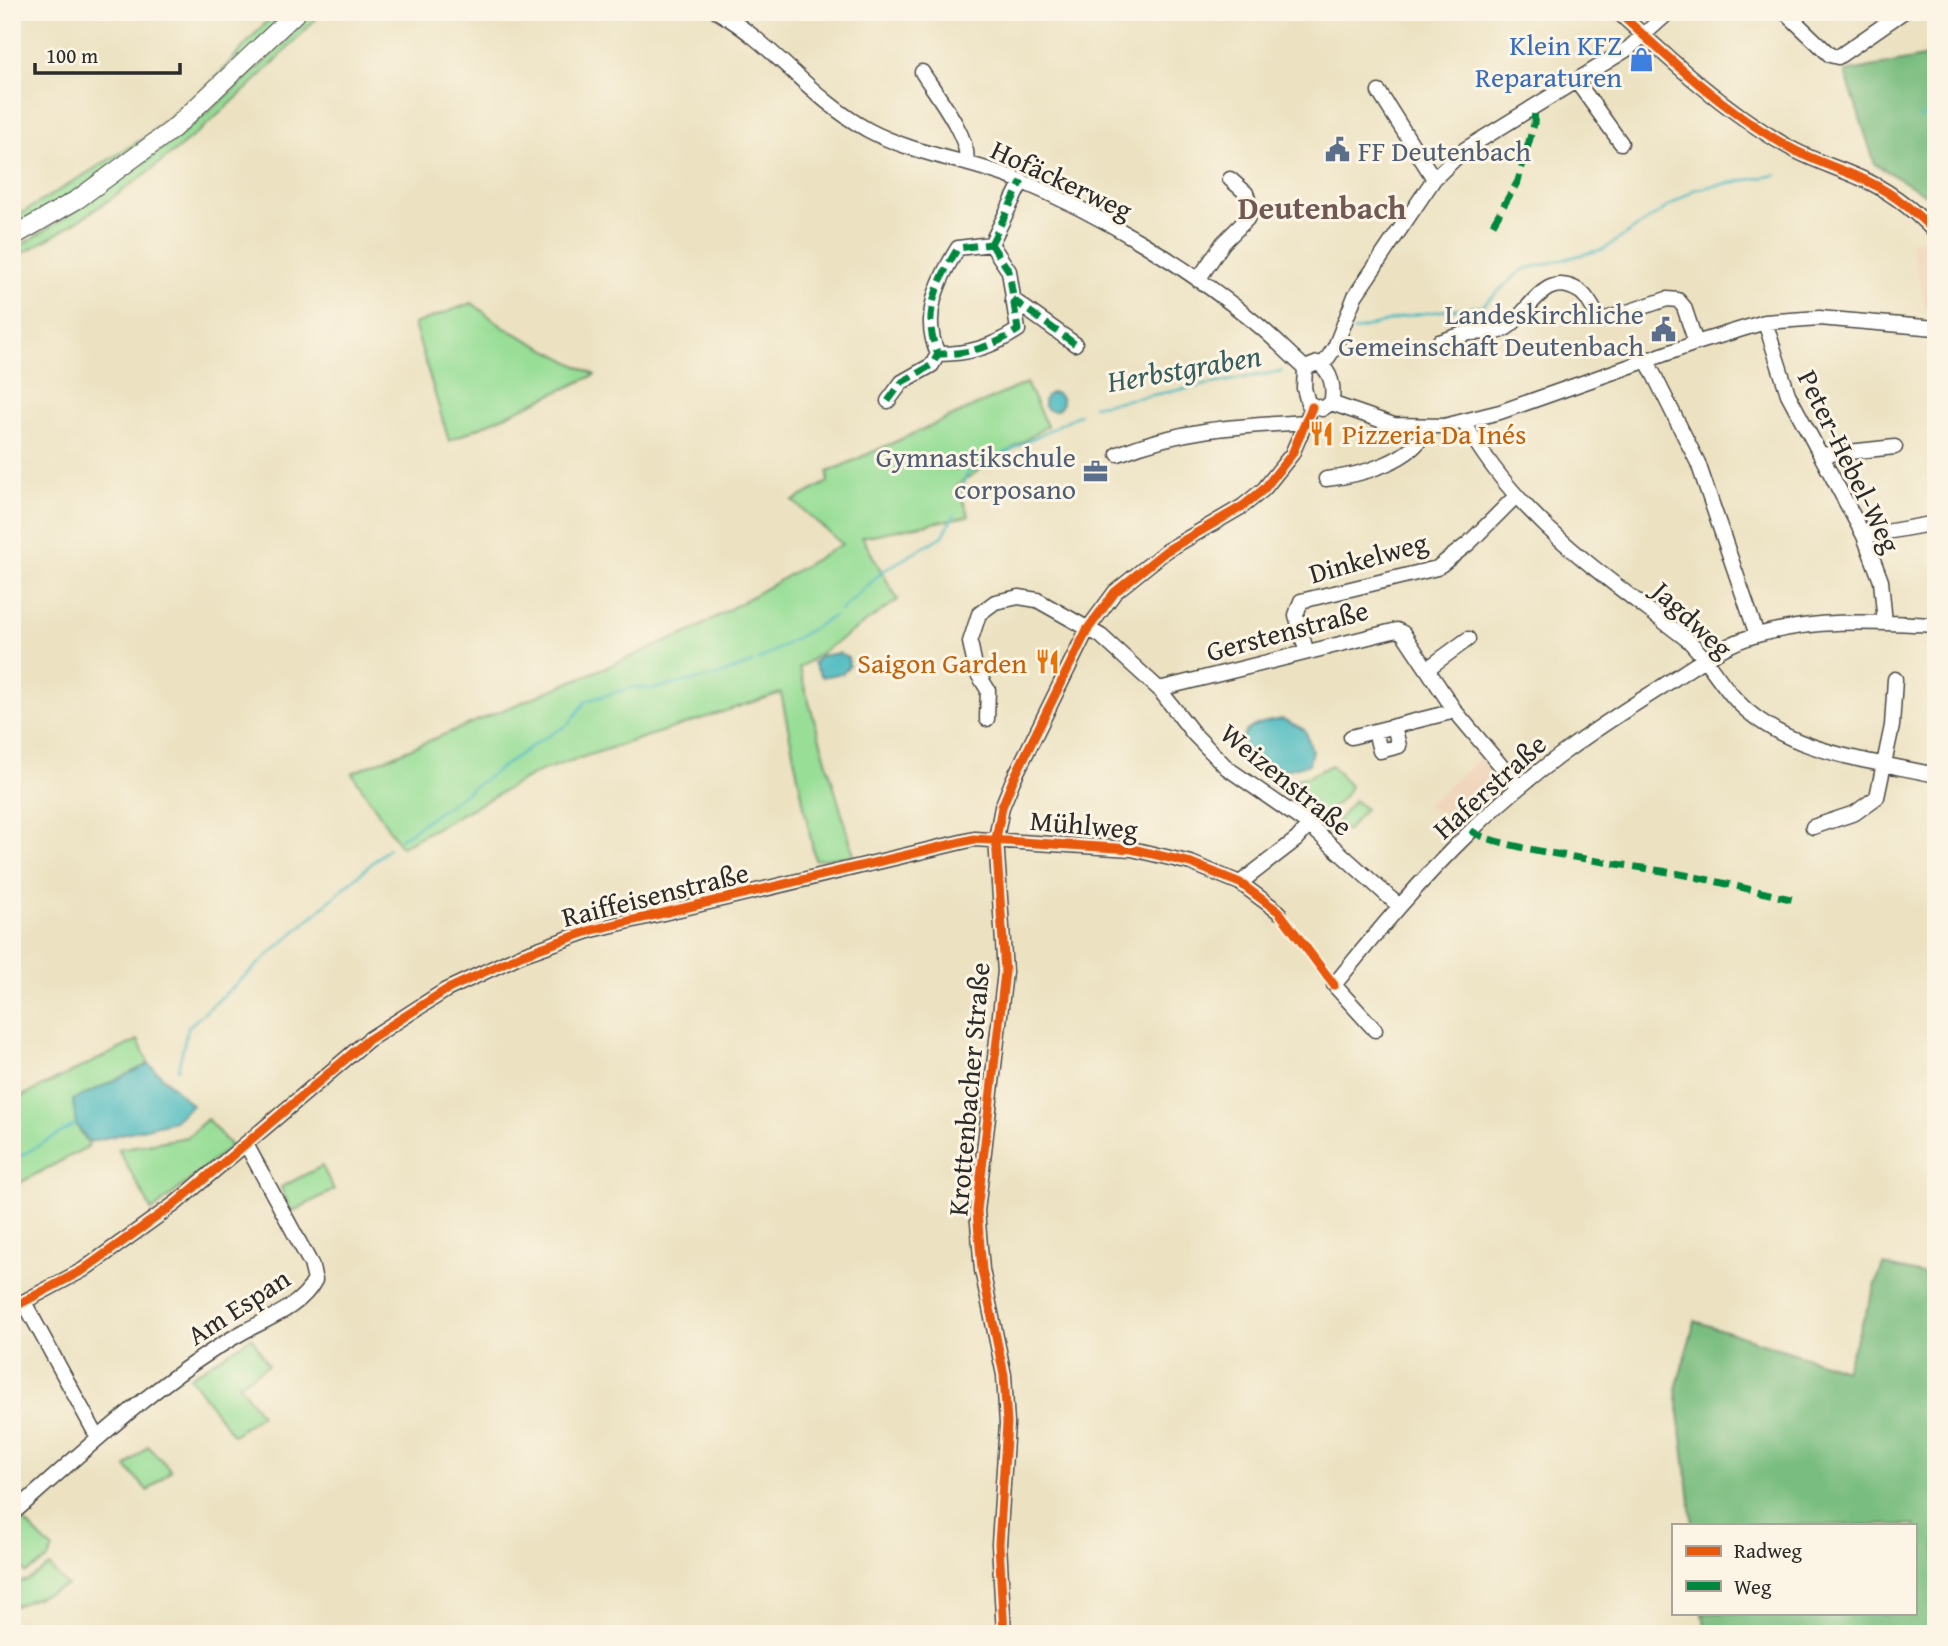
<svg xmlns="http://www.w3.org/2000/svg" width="1948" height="1646" font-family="'Gentium Book Plus',serif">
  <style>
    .built { fill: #f0d6bc }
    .green { fill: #98de97; stroke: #628461; stroke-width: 2 }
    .forest { fill: #7abd80; stroke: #527456; stroke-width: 2 }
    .water { fill: #4bbac0; stroke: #3b7276; stroke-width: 2 }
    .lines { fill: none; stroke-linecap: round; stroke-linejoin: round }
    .stream { stroke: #4bbac0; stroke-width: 2.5 }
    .minor-casing { stroke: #484642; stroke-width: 17 }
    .major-casing { stroke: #484642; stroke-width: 20 }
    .minor { stroke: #fff; stroke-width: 14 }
    .major { stroke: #fff; stroke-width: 18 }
    .quiet { stroke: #00873e; stroke-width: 7; stroke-dasharray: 14 7; stroke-linecap: butt }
    .cycleway-casing { stroke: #fcf5e5; stroke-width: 13 }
    .cycleway { stroke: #e8590c; stroke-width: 9 }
    .labels { text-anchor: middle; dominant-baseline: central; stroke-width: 6; stroke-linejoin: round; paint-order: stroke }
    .shop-label { font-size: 28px; fill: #366cbe; stroke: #fcf5e5; text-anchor: end }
    .service-label { font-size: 28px; fill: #4e5e75; stroke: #fcf5e5; text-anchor: end }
    .street-label { font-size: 28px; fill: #2b2b2b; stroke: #fcf5e5 }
    .food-label { font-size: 28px; fill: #c56008; stroke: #fcf5e5; text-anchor: start }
    .water-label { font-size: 30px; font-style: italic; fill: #365d5f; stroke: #fcf5e5 }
    .quarter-label { font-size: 32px; font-weight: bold; fill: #705954; stroke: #fcf5e5 }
  </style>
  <rect width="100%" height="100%" fill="#fcf5e5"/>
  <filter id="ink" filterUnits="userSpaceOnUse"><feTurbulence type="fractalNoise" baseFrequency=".0143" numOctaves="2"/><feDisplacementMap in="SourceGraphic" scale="14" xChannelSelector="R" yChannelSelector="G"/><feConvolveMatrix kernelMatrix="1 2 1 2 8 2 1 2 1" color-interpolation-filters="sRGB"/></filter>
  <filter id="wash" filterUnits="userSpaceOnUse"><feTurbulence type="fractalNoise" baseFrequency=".00686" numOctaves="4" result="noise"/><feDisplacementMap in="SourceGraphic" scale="28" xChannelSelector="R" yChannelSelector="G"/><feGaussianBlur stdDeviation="1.57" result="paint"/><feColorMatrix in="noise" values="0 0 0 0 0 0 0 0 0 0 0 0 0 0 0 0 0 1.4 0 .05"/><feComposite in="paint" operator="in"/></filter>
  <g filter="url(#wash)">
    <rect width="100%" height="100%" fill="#ece2c2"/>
    <path class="built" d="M1929,237L1936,245V318L1928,317L1910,241Z
      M1480,758L1504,786L1465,820L1426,806Z"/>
    <path class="green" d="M275,12H292L164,133L48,210L12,229V219L144,138L212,82Z
      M313,12H322C234,109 128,198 12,259V251C122,183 226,108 313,12Z
      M472,303L503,327L595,375L449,441L414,324Z
      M1026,383L1047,426L957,485L969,516L862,537L898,600L799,668L854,855L815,860L781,693L540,771L401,847L352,773L690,632L842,544L793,501L828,482V472Z
      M1331,765L1350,786L1344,797L1320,820L1271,785L1310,776Z
      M1354,800L1365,809L1347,831L1336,823Z
      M138,1040L149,1064L73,1100L76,1124L89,1146L12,1187V1101Z
      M207,1119L231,1146L152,1211L118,1149L187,1137Z
      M322,1166L334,1190L291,1212L281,1187Z
      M252,1337L268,1365L239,1384L261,1415L233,1435L190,1377Z
      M148,1446L171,1470L148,1491L126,1467Z
      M23,1520L53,1550L47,1560L26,1573L12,1555V1529Z
      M49,1566L67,1586L12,1607V1584L28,1580Z"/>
    <path class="forest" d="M1936,50V201L1875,164L1845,72L1923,57Z
      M1883,1265L1936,1277V1634H1706L1703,1613H1915V1525H1693L1676,1389L1695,1321L1845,1370Z"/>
    <path class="water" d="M1044 402a9 9 0 1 1 18 0a9 9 0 1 1-18 0Z
      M839,653L848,658L849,666L843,673L822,677L813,663L820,656Z
      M1283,719L1305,730L1312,750L1309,764L1285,770L1240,754C1237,726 1261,722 1283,719Z
      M149,1064L192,1105L174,1121L89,1142L76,1124L73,1100Z"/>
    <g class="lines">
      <path class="stream" d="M1920,118L1936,110
        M1354,331L1406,316L1483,305L1522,270L1604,249L1695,189L1776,175
        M1093,406L1282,371
        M960,496L967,473L1080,414
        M840,611L883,571L943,536L954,515
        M759,660L834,616
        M400,839L536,743L569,724L586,701L633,687L652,689L719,675L752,663
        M178,1069L188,1027L389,848
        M12,1161L76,1124"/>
    </g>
  </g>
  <g filter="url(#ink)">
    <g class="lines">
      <defs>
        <path id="minor" d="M718,12C774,44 812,100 868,130C915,155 969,160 1018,180C1101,214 1190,268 1258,325C1275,339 1289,354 1305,368
          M1618,12C1670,60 1723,109 1785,145C1808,159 1833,166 1858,177C1888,189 1914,210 1936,233
          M1785,12L1830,55L1838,57L1903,12
          M922,72C934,91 972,140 966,162
          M1577,82L1621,143
          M1379,92L1434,179
          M991,244L1009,271L1018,330C992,347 969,354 938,354C921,317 937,282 958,248Z
          M991,244L1022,181
          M1198,280L1223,243L1247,219L1251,208L1246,193L1230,179
          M1012,299L1075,344
          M1765,322L1788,394L1864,536L1881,581L1885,623
          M1439,342C1449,339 1460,334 1471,333C1482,331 1493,335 1503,330C1528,318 1542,268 1579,291C1591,298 1592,313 1603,320L1667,299L1678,300L1684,307L1696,343
          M1647,361L1698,463L1757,635
          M1318,363C1331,371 1335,388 1331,403L1322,409L1308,403L1304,388L1305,368Z
          M1323,365L1335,347L1355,296L1434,179L1464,150L1629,48L1669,12
          M888,401L902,382L932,365L938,354
          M1331,403L1394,425L1444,426L1500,412L1696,343L1765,322L1819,318L1936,328
          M1464,422C1518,520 1603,574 1689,641C1707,659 1719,681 1736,700C1785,753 1869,760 1936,775
          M1118,454C1184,428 1238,426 1308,422
          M1821,455L1895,447
          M1326,479C1357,476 1416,461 1426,428
          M1864,536L1936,523
          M1306,650L1296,615L1301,601L1437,568L1469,543L1515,497
          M1427,669L1468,639
          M1159,689L1397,630L1403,633L1455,711L1519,787
          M987,719L988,690L976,671L970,642L979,614L995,602L1019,597L1037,600L1101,636L1159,689L1193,733L1227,768L1309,825L1399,906
          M1375,731L1380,751L1399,746L1394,726
          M1351,737L1455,711
          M1813,827L1855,813L1877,797L1892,726L1895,679
          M1240,883L1297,839L1309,825
          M1375,1030L1334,985C1377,932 1421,879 1471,831C1527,775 1593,730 1660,688C1690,669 1722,644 1757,635C1820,618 1872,622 1936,625
          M24,1302L98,1438
          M12,1308L83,1270L176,1203L368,1040L446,990L521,955L592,930L974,839L1132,849L1191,863L1240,883L1279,912
          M12,1514C85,1450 158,1380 243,1332C269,1318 301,1307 315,1280L311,1264L246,1144
          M1004,1634L999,1544L1007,1424L1004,1375L982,1270L977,1211L1005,972L996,839L1002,807L1013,780L1087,630L1115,592L1166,551L1243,506L1264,489L1292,454L1312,407"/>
        <path id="major" d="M12,237L78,199L173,129L297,12"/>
      </defs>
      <use href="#minor" class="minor-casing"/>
      <use href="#major" class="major-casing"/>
      <use href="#minor" class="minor"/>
      <use href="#major" class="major"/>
      <path class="quiet" d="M1493,224L1518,181L1534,124L1535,108
        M991,244L1009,271L1018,330C992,347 969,354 938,354C921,317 937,282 958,248Z
        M991,244L1022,181
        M1012,299L1075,344
        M888,401L902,382L932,365L938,354
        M1471,830C1488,849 1656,868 1690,876C1725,883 1760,892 1795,900"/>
      <defs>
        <path id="cycleway" d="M1618,12C1670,60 1723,109 1785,145C1808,159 1833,166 1858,177C1888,189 1914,210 1936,233
          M12,1308L83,1270L176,1203L368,1040L446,990L521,955L592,930L974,839L1132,849L1191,863L1240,883L1279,912L1334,985
          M1004,1634L999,1544L1007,1424L1004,1375L982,1270L977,1211L1005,972L996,839L1002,807L1013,780L1087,630L1115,592L1166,551L1243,506L1264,489L1292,454L1312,407"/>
      </defs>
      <use href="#cycleway" class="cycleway-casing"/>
      <use href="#cycleway" class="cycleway"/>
    </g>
  </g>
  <defs>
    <symbol id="shop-bare" viewBox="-9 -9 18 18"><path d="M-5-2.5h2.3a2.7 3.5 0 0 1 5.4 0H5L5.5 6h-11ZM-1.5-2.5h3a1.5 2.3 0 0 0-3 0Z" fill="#3f7fe0" stroke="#fcf5e5" stroke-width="2.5" paint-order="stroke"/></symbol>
    <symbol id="civic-bare" viewBox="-9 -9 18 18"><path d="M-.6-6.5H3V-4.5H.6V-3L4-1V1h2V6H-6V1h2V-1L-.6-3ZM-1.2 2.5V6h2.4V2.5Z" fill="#5c6f8a" stroke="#fcf5e5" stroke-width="2.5" paint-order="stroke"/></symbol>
    <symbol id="restaurant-bare" viewBox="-9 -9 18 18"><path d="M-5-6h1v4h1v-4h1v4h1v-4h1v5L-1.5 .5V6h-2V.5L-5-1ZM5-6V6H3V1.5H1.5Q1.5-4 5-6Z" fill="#e8710a" stroke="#fcf5e5" stroke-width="2.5" paint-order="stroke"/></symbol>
    <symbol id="office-bare" viewBox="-9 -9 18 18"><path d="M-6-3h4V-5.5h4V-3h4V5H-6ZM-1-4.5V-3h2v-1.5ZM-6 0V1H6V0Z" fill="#5c6f8a" stroke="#fcf5e5" stroke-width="2.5" paint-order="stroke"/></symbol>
  </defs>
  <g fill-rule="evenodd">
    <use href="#shop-bare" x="1624" y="42" width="35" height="35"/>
    <use href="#civic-bare" x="1320" y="132" width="35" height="35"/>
    <use href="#civic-bare" x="1646" y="312" width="35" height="35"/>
    <use href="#restaurant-bare" x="1304" y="416" width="35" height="35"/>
    <use href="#office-bare" x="1078" y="454" width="35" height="35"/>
    <use href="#restaurant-bare" x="1030" y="644" width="35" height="35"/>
  </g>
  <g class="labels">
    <g class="shop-label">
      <text x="1622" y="44">Klein KFZ<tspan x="1622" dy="32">Reparaturen</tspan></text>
    </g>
    <g class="service-label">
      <text x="1358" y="150" text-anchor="start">FF Deutenbach</text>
      <text x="1644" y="313">Landeskirchliche<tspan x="1644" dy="32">Gemeinschaft Deutenbach</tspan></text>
      <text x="1076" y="456">Gymnastikschule<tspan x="1076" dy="32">corposano</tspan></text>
    </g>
    <g class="street-label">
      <text transform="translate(1062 179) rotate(25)">Hofäckerweg</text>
      <text transform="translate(1850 461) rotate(64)">Peter-Hebel-Weg</text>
      <text transform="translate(1368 557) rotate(-16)">Dinkelweg</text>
      <text transform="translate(1693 619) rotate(43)">Jagdweg</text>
      <text transform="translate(1287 630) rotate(-15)">Gerstenstraße</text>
      <text transform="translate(1287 779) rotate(39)">Weizenstraße</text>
      <text transform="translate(1489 786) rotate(-42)">Haferstraße</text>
      <text transform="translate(1084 824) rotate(5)">Mühlweg</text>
      <text transform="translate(655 894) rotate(-14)">Raiffeisenstraße</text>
      <text transform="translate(968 1089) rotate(-85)">Krottenbacher Straße</text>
      <text transform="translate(238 1306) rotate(-33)">Am Espan</text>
    </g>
    <g class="food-label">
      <text x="1342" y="433">Pizzeria Da Inés</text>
      <text x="1027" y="662" text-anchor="end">Saigon Garden</text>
    </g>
    <g class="water-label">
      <text transform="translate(1184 368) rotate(-10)">Herbstgraben</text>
    </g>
    <g class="quarter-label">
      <text x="1322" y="207">Deutenbach</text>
    </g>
  </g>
  <rect width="1948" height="1646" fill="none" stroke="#fcf5e5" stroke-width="42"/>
  <rect x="1672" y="1524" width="245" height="91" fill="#fcf5e5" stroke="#a8a49b" stroke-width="2"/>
  <rect x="1686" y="1546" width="35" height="10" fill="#e8590c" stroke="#a8a49b" stroke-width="2"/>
  <text x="1734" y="1558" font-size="21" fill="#2b2b2b">Radweg</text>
  <rect x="1686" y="1581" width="35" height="10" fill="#00873e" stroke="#a8a49b" stroke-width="2"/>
  <text x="1734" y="1594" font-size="21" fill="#2b2b2b">Weg</text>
  <path d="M35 63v10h145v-10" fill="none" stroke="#2b2b2b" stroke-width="3.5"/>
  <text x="46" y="63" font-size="21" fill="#2b2b2b" stroke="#fcf5e5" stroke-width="5" paint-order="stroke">100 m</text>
</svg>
